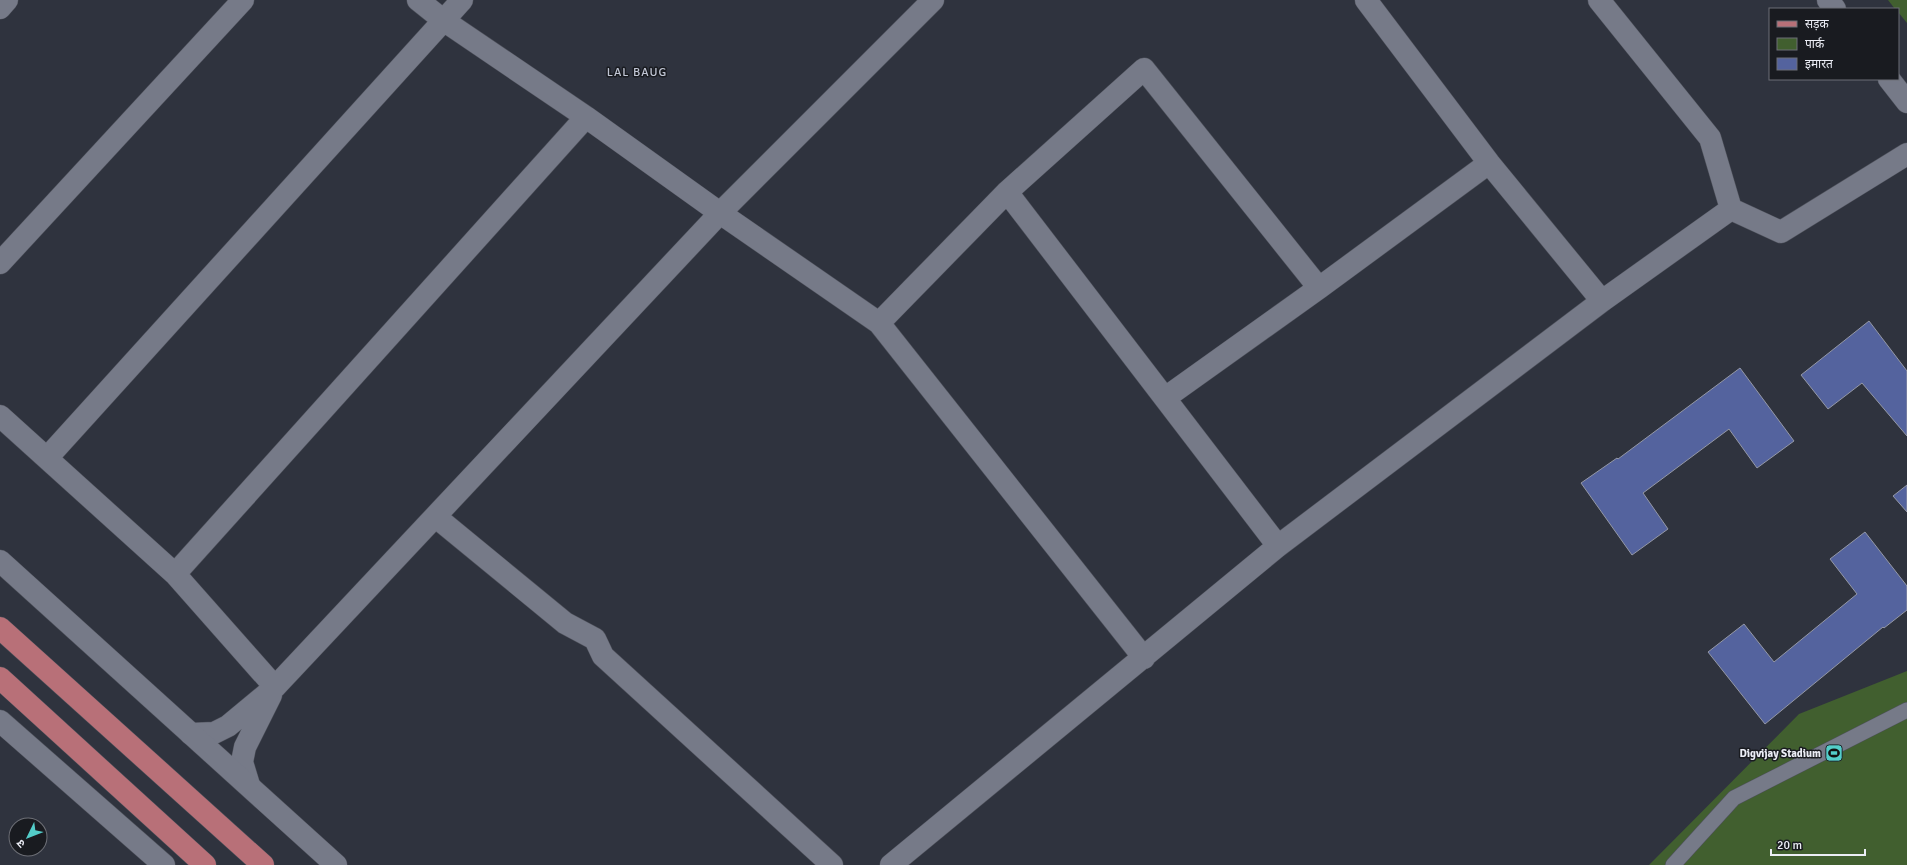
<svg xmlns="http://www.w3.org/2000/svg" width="1907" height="865" font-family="Signika,'Noto Sans Devanagari',sans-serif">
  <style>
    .green { fill: #415f2f }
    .building { fill: #54639e; stroke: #9498a6 }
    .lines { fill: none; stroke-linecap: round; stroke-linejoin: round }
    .service-casing { stroke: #4e515b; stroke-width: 16 }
    .minor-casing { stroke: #4e515b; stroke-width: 23 }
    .tertiary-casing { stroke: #4e515b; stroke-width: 23 }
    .primary-casing { stroke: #4e515b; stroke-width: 23 }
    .service { stroke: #767a88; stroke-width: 15 }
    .minor { stroke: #767a88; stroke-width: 22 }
    .tertiary { stroke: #767a88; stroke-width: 22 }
    .primary { stroke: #b87078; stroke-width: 22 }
    .labels { text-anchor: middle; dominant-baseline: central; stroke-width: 3; stroke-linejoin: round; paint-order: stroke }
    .poi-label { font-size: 11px; font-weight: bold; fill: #eceef6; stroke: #191b20; text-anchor: end }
    .neighbourhood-label { font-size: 12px; letter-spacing: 1px; fill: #c1c6d4; stroke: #191b20 }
  </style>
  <rect width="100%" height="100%" fill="#2f333e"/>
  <path class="green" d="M1888,0H1907V23L1898,12V9H1895Z
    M1907,671V865H1649L1799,714Z"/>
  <path class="building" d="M1869,321L1907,371V436L1862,383L1828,409L1801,375Z
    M1740,368L1794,441L1757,468L1729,429L1643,493L1668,529L1632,555L1581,483L1617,458L1618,459Z
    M1907,485V512L1893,496Z
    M1865,532L1907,586V610L1884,628L1883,627L1765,724L1708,652L1744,624L1774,662L1857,594L1830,559Z"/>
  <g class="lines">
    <defs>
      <path id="service" d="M1673,865L1734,798L1907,710"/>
      <path id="minor" d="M418,0L443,20L586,117L720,213L879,323L1144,658
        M1366,0L1489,163L1602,301
        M1599,0L1710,138L1731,209
        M1828,0L1835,9
        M0,8L7,0
        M1889,79L1907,102
        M1007,192L1278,546
        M0,263L243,0
        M879,323L1007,192L1144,69L1319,288
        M1165,398L1319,288L1489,163
        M0,416L175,574L275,687
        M47,458L462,0
        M436,517L565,623L595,639L603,656L832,865
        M175,574L586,117
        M191,734L214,733L228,726L275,687L720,213L933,0
        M249,785L242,762L245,747L271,695
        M891,865L1278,546L1602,301L1731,209L1781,232L1907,154"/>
      <path id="tertiary" d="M0,561L336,865
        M0,721L164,865"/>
      <path id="primary" d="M0,628L263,865
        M0,678L205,865"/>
    </defs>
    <use href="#service" class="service-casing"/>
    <use href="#minor" class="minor-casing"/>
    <use href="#tertiary" class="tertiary-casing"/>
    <use href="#primary" class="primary-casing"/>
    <use href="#service" class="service"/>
    <use href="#minor" class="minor"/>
    <use href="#tertiary" class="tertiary"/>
    <use href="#primary" class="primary"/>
  </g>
  <defs>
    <symbol id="stadium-square" viewBox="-11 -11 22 22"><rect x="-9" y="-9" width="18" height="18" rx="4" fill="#53cdc9" stroke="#191b20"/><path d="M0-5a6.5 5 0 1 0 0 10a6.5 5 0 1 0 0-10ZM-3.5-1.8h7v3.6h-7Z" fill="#111"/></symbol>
  </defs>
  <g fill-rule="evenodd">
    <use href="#stadium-square" x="1824" y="743" width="20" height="20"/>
  </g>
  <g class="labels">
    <g class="poi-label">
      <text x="1821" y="753">Digvijay Stadium</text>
    </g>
    <g class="neighbourhood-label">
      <text x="637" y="72">LAL BAUG</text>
    </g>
  </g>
  <rect x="1769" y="8" width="130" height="72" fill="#191b20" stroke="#6d6f76"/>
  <rect x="1777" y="21" width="20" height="6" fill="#b87078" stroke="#6d6f76"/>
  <text x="1805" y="28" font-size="12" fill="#eceef6">सड़क</text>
  <rect x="1777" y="38" width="20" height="12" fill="#415f2f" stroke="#6d6f76"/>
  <text x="1805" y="48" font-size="12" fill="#eceef6">पार्क</text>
  <rect x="1777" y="58" width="20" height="12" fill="#54639e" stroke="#6d6f76"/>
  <text x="1805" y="68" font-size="12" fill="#eceef6">इमारत</text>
  <g transform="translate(28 837) rotate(227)"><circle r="19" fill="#191b20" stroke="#6d6f76"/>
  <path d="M0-3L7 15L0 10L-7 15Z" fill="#53cdc9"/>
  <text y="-6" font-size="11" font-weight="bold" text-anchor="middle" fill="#eceef6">उ</text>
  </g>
  <path d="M1771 849v6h94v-6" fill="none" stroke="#eceef6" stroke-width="2"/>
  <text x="1777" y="849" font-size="12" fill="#eceef6" stroke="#191b20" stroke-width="3" paint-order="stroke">20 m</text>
</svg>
